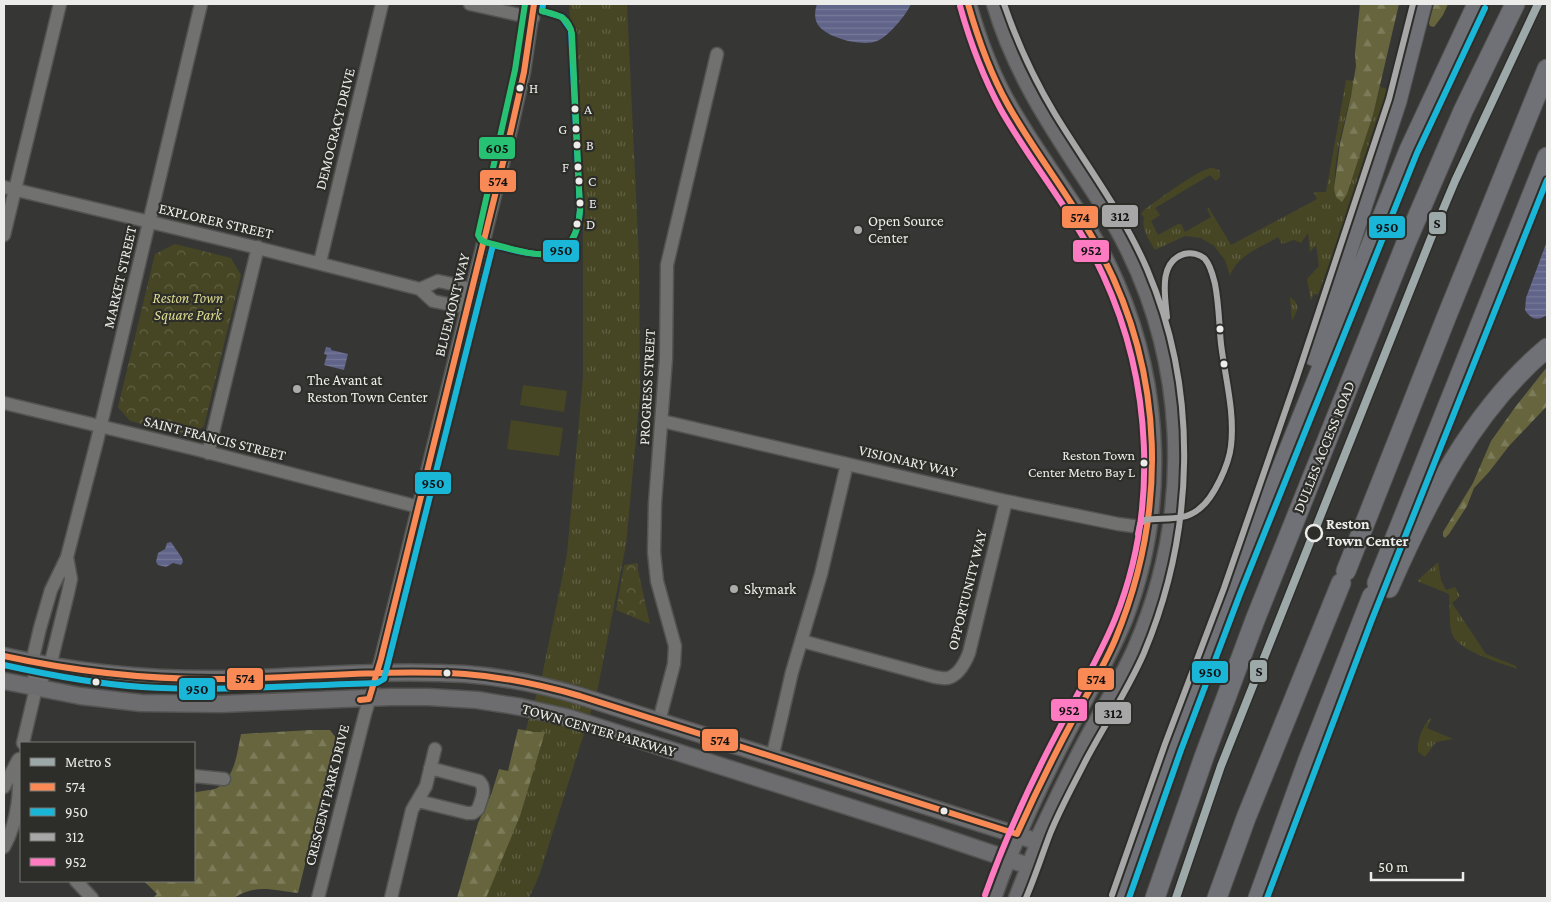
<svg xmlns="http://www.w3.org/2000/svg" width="1551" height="902" font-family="'Crimson Pro',serif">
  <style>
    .grass { fill: url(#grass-tufts) }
    .forest { fill: url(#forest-firs) }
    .park { fill: url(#park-crowns) }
    .pitch { fill: #464625 }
    .water { fill: url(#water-rules) }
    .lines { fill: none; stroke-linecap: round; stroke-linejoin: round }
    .minor-casing { stroke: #535352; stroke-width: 15 }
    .major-casing { stroke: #535352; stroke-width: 19 }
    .highway-casing { stroke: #535352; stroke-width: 21 }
    .minor { stroke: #71716f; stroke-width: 12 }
    .major { stroke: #6d6d70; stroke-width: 16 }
    .highway { stroke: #707176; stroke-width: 19 }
    .bus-1-casing { stroke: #2d2d29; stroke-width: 10 }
    .bus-2-casing { stroke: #2d2d29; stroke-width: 10 }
    .bus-3-casing { stroke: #2d2d29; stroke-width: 10 }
    .bus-4-casing { stroke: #2d2d29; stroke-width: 10 }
    .bus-5-casing { stroke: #2d2d29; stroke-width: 10 }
    .bus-1 { stroke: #f98a56; stroke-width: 6 }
    .bus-2 { stroke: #1ab6d8; stroke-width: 6 }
    .bus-3 { stroke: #a7a7a7; stroke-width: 6 }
    .bus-4 { stroke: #fe7ac1; stroke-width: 6 }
    .bus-5 { stroke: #26c172; stroke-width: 6 }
    .metro-1-casing { stroke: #2d2d29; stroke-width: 11 }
    .metro-1 { stroke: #9da9a9; stroke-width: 8 }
    .bus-dot { fill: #ecedea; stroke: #2d2d29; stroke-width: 2 }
    .poi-dot { fill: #acadaa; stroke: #2d2d29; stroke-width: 2 }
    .stop-dot { fill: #2d2d29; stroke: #ecedea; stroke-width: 2.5 }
    .labels { text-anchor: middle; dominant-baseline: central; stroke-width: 4.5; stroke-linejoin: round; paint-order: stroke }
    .bus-label { font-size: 14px; fill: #ecedea; stroke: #2d2d29; text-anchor: start }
    .street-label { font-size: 15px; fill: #ecedea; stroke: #2d2d29 }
    .poi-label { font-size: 15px; fill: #ecedea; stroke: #2d2d29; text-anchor: start }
    .park-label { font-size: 15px; font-style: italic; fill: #dcdb91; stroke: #2d2d29 }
    .stop-label { font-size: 15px; font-weight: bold; fill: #ecedea; stroke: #2d2d29; text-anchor: start }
    .line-badge { stroke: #2d2d29; stroke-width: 2 }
    .pale-badge-label { font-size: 14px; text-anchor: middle; font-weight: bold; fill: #111 }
  </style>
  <defs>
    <pattern id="grass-tufts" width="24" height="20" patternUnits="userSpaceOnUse" patternTransform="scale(1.25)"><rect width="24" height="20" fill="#464625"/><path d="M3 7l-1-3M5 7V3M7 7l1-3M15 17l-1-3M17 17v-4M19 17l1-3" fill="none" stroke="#616145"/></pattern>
    <pattern id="forest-firs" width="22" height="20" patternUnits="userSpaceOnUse" patternTransform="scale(1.25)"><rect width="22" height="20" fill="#66653e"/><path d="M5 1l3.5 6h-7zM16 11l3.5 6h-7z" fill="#7c7b5a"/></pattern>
    <pattern id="park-crowns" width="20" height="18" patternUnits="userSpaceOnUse" patternTransform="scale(1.25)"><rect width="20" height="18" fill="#464625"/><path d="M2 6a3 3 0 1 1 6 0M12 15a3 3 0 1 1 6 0" fill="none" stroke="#616145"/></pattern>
    <pattern id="water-rules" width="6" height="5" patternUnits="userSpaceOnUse" patternTransform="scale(1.25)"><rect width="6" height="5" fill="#616489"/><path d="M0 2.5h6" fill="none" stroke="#787a9a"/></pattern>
  </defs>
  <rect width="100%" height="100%" fill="#363634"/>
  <path class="grass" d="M569,4H627L639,259L640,395L626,545L597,692L539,876L529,898H467L492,842L542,676L567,554L583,377V222Z
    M1346,80L1354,81C1347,116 1330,163 1336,197L1344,199L1347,194L1373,115L1380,87L1387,89L1371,148L1318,295L1314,293L1311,301L1307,279L1319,266L1316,245L1310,252L1308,233L1301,243L1294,240L1282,244L1278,237C1260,248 1237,255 1230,276L1225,260L1214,246L1201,238L1185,236L1155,250C1149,240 1141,229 1144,217L1141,214L1144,210C1156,201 1200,168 1212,168C1215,168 1218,170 1220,171V177L1216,181L1210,175L1155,208L1160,215L1151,221L1158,235L1178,224H1181L1185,232L1211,217L1207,209L1209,208L1231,245L1317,199L1314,193L1316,192H1326Z
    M1290,297L1295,301L1298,308L1292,321Z
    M1438,562L1441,580L1446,590L1455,587L1460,596L1452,603L1486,654L1516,666L1517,669C1501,663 1458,651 1452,634C1449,626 1450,604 1449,594L1417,581Z
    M1430,718L1431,719L1427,728L1453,739L1436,742L1425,757L1418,752C1417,741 1422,727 1430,718Z"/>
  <path class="forest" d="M1360,4H1399L1373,115L1347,194L1342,202L1336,197L1334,189L1340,144L1351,96L1356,66L1355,53Z
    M1434,4H1448L1443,15L1434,27L1430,26L1429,23Z
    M1547,367V406L1509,446L1489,472L1474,488L1467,506L1449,534L1445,538L1443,536V532L1473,483L1491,441L1516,406Z
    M518,729L534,732H545L520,816L486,898H457L478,823L491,795L499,769L508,771Z
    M311,730H330L336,738L298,893C274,891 257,883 234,898H153L157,894L144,881H194V793C201,790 211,791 217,788C235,778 237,753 241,734Z"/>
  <path class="park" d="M175,244L231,258L241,275L204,426L190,436L130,421L118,407L155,254Z
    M638,563V570L650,624L616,610L624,565Z"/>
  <path class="pitch" d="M523,385L567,391L564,412L520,405Z
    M511,420L563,428L559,456L507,449Z"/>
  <path class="water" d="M817,4H911C907,14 888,37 877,41C863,47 824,38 817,23C814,17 815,10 817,4Z
    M1547,241V315C1538,321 1531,320 1525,310L1526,298Z
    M326,347L331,348V350L348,354L344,370L324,365L327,355L324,354Z
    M171,542L182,558L183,562L181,565L173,563L166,567L158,565L156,562L158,553L165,549L167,543Z"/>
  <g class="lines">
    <defs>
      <path id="minor" d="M470,4L533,18
        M4,187L246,245L420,289L433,301L457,306L471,299
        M4,235L60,4
        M320,262L382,4
        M420,289L438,281L462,286L471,299
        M4,403L195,449L419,507
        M662,421L1006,501L1118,524L1148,528
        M208,453L258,247
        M802,641L935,677C938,677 944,679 948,678C959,675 965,663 969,653L1006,501
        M36,688L32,662L40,628L51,590L67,557L97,441L201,4
        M659,721L674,664L675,646L657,581L654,552L655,503L666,358L667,265L717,54
        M23,743L36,688L50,666L68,593L71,579L67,557
        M772,758L792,672L821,574L847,464
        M194,776L224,779
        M4,787L18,760
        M418,801L467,813H473L478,809C481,800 487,788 479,781L430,768
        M4,847C19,819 20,790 19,759
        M76,881L92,898
        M318,898L365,714L381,659L511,130L524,72L534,4
        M391,898L412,810L426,786L435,749"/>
      <path id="major" d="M968,4C979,43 994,82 1015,116C1048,172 1091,223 1116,283C1162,389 1166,512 1124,620C1107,661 1084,699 1064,738C1037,790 1012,843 993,898
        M995,4C1020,88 1068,149 1114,222C1189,353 1196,509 1136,648C1123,678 1105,706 1090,734C1072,767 1057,800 1041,833L1039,842L1017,898
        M4,656C77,673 151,680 226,679C305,677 386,669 465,674C504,677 543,685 580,696L1039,842
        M4,681L80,696L141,703L221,704L390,697H428L477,700L521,707L570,718L633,738L931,833L1029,866"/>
      <path id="highway" d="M1313,356L1397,101L1422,4
        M1255,534L1409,150L1477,4
        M1346,571L1446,318L1547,69
        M1377,583L1547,157
        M1389,588C1427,501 1473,410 1547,348
        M1120,898L1198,679L1250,546
        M1155,898L1204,757L1255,620L1406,243L1463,111L1515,4
        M1217,898L1246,818L1341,583
        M1258,898L1308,760L1372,596"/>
    </defs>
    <use href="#minor" class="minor-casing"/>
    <use href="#major" class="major-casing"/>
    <use href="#highway" class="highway-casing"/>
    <use href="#minor" class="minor"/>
    <use href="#major" class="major"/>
    <use href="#highway" class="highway"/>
    <defs>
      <path id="bus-1" d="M4,656C77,672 151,680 226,679C306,678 385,669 465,674C504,677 542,685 580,696L1017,834C1035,794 1054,755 1075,716C1089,691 1104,666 1115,640C1168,512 1165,374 1100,251C1073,200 1036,155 1008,105C990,73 978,39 968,4
        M360,700L369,699L381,659L511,130L524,72L534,4"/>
      <path id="bus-2" d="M4,665C49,675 96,684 142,687C220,692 299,685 377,683L384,679L493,245C536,255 576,270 580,210L571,30L562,17L542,11L543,5
        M1129,898L1181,750L1240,594L1417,153L1485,8
        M1267,898L1371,622L1547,180"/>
      <path id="bus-3" d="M1004,4C1017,42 1034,79 1055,114C1086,165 1123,213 1147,269C1199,391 1195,531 1144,653C1128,690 1105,724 1086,760C1074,784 1060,809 1050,834C1042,855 1035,877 1026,898
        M1138,534L1140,524L1145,520C1163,517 1184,522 1199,509C1214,498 1229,464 1231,446C1235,412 1225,377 1221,344C1219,324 1219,304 1215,284C1213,276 1211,266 1205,259C1200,254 1191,252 1184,254C1158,262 1165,296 1167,317
        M1112,895L1165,744L1224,588L1296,380L1389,99L1413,4"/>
      <path id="bus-4" d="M960,6C970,42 983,77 1001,110C1033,166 1076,216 1103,275C1152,381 1159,510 1115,619C1099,658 1077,694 1058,731C1030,784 1005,839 985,895"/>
      <path id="bus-5" d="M525,4L515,70L478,235L481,240L485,242C529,253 575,274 580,210L572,34C568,16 558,15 542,11"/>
    </defs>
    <use href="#bus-1" class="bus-1-casing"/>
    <use href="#bus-2" class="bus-2-casing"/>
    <use href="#bus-3" class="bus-3-casing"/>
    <use href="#bus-4" class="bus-4-casing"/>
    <use href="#bus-5" class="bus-5-casing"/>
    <use href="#bus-1" class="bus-1"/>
    <use href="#bus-2" class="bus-2"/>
    <use href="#bus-3" class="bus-3"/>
    <use href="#bus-4" class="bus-4"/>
    <use href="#bus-5" class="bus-5"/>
    <defs>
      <path id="metro-1" d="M1176,898L1221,766L1431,238L1455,181L1538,4"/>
    </defs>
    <use href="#metro-1" class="metro-1-casing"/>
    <use href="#metro-1" class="metro-1"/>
  </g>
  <g class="bus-dot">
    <circle cx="520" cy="88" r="4.5"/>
    <circle cx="575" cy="109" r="4.5"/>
    <circle cx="576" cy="129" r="4.5"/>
    <circle cx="577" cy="145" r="4.5"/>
    <circle cx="578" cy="167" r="4.5"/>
    <circle cx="579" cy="181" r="4.5"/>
    <circle cx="580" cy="203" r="4.5"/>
    <circle cx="577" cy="224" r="4.5"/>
    <circle cx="1220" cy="329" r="4.5"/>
    <circle cx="1224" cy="364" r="4.5"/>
    <circle cx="1144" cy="463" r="4.5"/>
    <circle cx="447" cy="673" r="4.5"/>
    <circle cx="96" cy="682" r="4.5"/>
    <circle cx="944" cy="811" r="4.5"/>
  </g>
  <g class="poi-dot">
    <circle cx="858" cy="230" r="5"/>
    <circle cx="297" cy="389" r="5"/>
    <circle cx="734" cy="589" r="5"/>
  </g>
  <circle class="stop-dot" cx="1314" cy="533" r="8"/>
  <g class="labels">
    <g class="bus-label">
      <text x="529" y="88">H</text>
      <text x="584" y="109">A</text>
      <text x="567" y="129" text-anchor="end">G</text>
      <text x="586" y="145">B</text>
      <text x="569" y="167" text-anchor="end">F</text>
      <text x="588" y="181">C</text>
      <text x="589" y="203">E</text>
      <text x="586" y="224">D</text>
      <text x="1135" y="455" text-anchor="end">Reston Town<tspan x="1135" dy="17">Center Metro Bay L</tspan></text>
    </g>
    <g class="street-label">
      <text transform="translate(335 129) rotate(-76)">DEMOCRACY DRIVE</text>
      <text transform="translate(216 221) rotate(13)">EXPLORER STREET</text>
      <text transform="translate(120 277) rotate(-77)">MARKET STREET</text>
      <text transform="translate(452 305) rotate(-76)">BLUEMONT WAY</text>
      <text transform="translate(647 387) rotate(-87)">PROGRESS STREET</text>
      <text transform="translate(215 438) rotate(14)">SAINT FRANCIS STREET</text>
      <text transform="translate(1324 447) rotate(-68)">DULLES ACCESS ROAD</text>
      <text transform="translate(908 461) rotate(13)">VISIONARY WAY</text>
      <text transform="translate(967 590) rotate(-76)">OPPORTUNITY WAY</text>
      <text transform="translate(599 730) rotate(16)">TOWN CENTER PARKWAY</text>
      <text transform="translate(327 795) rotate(-76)">CRESCENT PARK DRIVE</text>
    </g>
    <g class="poi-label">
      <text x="868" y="221">Open Source<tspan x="868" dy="17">Center</tspan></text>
      <text x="307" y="380">The Avant at<tspan x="307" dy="17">Reston Town Center</tspan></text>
      <text x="744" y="589">Skymark</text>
    </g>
    <g class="park-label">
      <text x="188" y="298">Reston Town<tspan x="188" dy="17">Square Park</tspan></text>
    </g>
    <g class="stop-label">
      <text x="1326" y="524">Reston<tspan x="1326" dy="17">Town Center</tspan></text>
    </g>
  </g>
  <g class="line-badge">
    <rect x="478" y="136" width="38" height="24" rx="5" fill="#26c172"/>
    <rect x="479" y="169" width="38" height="24" rx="5" fill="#f98a56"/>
    <rect x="1101" y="204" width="38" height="24" rx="5" fill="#a7a7a7"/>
    <rect x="1061" y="205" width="38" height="24" rx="5" fill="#f98a56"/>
    <rect x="1428" y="211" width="19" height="24" rx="5" fill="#9da9a9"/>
    <rect x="1368" y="215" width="38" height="24" rx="5" fill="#1ab6d8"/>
    <rect x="542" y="239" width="38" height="24" rx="5" fill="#1ab6d8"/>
    <rect x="1072" y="239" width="38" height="24" rx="5" fill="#fe7ac1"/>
    <rect x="414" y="471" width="38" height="24" rx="5" fill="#1ab6d8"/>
    <rect x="1249" y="659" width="19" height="24" rx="5" fill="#9da9a9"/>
    <rect x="1191" y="660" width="38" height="24" rx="5" fill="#1ab6d8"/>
    <rect x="226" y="667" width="38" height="24" rx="5" fill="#f98a56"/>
    <rect x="1077" y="667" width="38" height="24" rx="5" fill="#f98a56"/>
    <rect x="178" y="677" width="38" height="24" rx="5" fill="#1ab6d8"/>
    <rect x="1050" y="698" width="38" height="24" rx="5" fill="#fe7ac1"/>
    <rect x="1094" y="701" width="38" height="24" rx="5" fill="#a7a7a7"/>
    <rect x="701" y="728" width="38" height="24" rx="5" fill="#f98a56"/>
  </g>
  <g class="pale-badge-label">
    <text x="497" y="153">605</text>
    <text x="498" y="186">574</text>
    <text x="1120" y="221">312</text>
    <text x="1080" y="222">574</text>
    <text x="1437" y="228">S</text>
    <text x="1387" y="232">950</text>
    <text x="561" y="255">950</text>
    <text x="1091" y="255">952</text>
    <text x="433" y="488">950</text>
    <text x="1259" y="676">S</text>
    <text x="1210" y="677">950</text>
    <text x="245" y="683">574</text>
    <text x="1096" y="684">574</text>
    <text x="197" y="694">950</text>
    <text x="1069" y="715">952</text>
    <text x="1113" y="718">312</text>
    <text x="720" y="745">574</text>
  </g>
  <rect width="1551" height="902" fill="none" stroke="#ecedea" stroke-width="10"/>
  <rect x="20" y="742" width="175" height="140" fill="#2d2d29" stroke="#797a76"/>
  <rect x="30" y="758" width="25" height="8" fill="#9da9a9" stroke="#797a76"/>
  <text x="65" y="767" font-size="15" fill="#ecedea">Metro S</text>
  <rect x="30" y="783" width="25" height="8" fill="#f98a56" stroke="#797a76"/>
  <text x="65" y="792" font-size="15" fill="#ecedea">574</text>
  <rect x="30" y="808" width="25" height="8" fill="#1ab6d8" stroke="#797a76"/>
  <text x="65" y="817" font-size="15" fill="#ecedea">950</text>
  <rect x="30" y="833" width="25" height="8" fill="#a7a7a7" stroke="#797a76"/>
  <text x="65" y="842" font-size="15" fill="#ecedea">312</text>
  <rect x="30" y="858" width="25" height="8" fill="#fe7ac1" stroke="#797a76"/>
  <text x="65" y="867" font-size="15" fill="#ecedea">952</text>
  <path d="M1371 872v8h92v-8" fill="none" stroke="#ecedea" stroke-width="2.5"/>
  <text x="1378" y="872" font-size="15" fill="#ecedea" stroke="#2d2d29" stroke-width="4" paint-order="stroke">50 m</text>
</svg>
